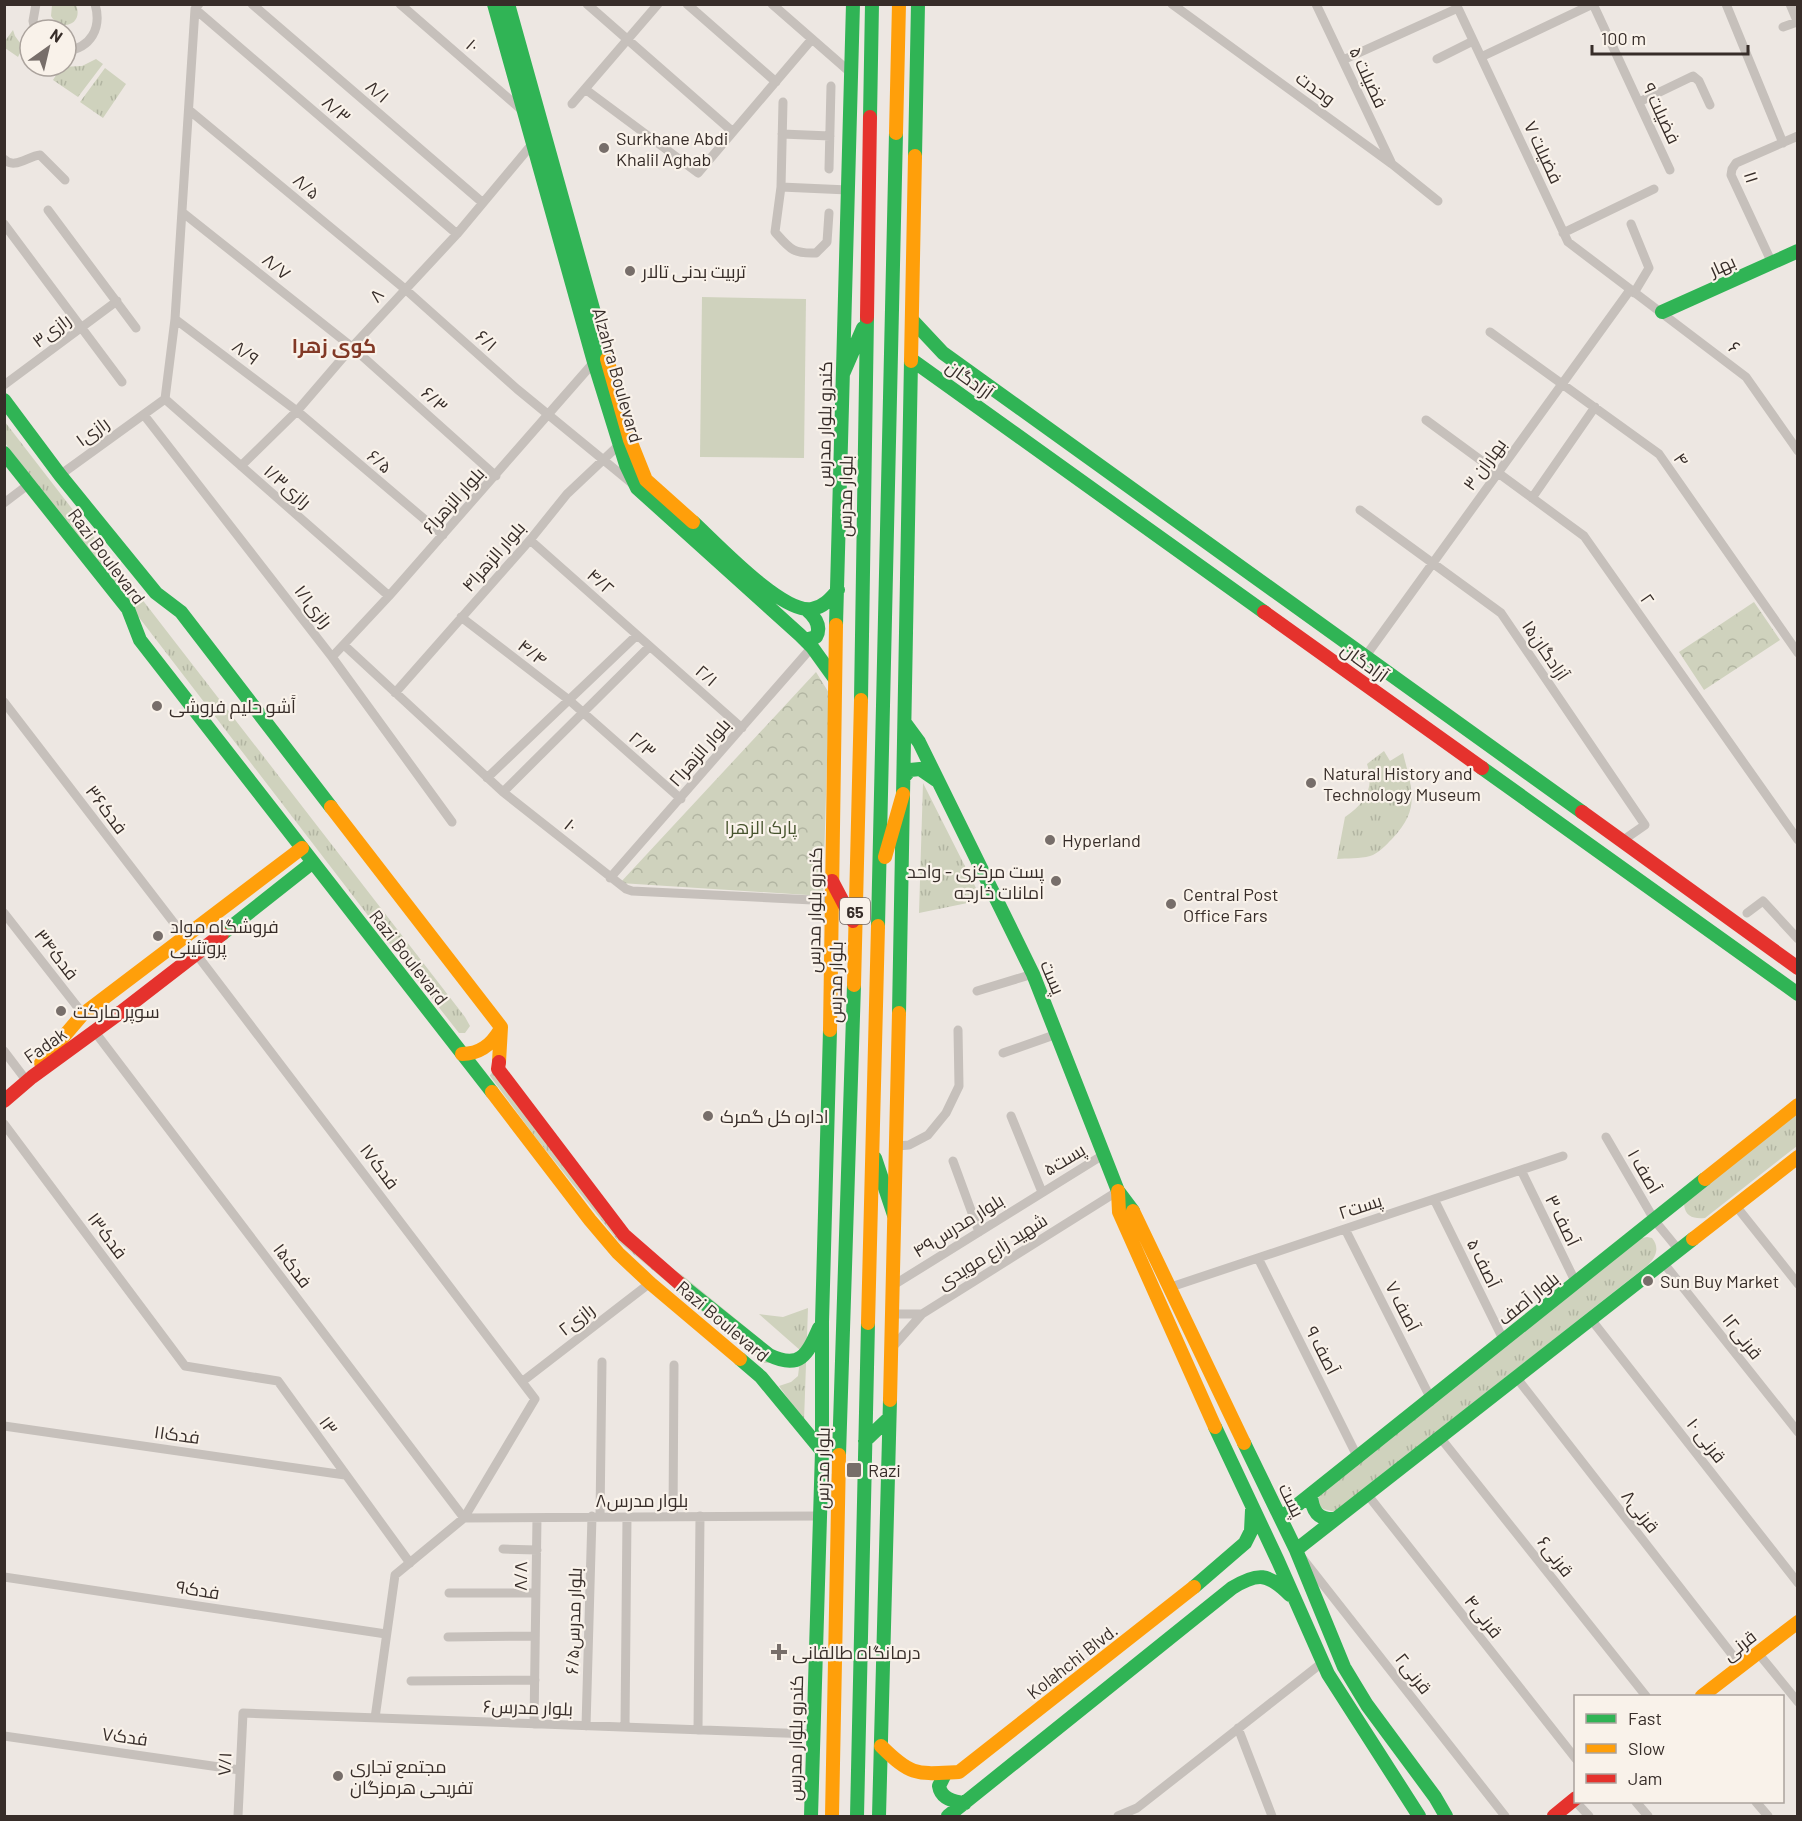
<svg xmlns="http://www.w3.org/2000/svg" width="1802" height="1821" font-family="Barlow,Cairo,sans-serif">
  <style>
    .grass { fill: url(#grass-tufts) }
    .park { fill: url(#park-crowns) }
    .garden { fill: #cfd2bd }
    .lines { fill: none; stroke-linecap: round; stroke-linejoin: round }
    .street { stroke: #c6c0bb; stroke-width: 9 }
    .fast { stroke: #30b455; stroke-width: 14 }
    .slow { stroke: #ff9f0a; stroke-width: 14 }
    .jam { stroke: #e5322d; stroke-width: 14 }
    .poi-dot { fill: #776e6a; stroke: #f9f2ea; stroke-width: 2 }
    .labels { text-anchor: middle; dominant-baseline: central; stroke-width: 4.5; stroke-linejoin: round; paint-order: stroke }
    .shield { fill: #f9f2ea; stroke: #716863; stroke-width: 1.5 }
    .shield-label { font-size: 16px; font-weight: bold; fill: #372d29 }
    .street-label { font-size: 18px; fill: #372d29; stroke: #f9f2ea }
    .poi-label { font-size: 18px; fill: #372d29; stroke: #f9f2ea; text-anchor: start }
    .park-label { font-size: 18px; fill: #47542e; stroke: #f9f2ea }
    .neighbourhood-label { font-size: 20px; font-weight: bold; fill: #823926; stroke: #f9f2ea }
  </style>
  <defs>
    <pattern id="grass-tufts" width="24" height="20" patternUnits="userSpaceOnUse" patternTransform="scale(1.5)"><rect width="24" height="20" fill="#cfd2bd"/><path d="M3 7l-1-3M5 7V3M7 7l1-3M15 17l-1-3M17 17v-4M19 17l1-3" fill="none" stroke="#b2b5a2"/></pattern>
    <pattern id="park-crowns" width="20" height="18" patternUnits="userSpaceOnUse" patternTransform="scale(1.5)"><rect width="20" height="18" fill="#cfd2bd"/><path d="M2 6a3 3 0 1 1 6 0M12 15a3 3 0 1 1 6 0" fill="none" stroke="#b2b5a2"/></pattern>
  </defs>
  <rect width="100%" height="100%" fill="#ede7e2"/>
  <path class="grass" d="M52,5H76C84,24 61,33 51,16Z
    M13,30L15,36L23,47L18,57L5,48V41Z
    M96,59L103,64L78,97L53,80L61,67L82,66Z
    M105,68L126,84L103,118L80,102Z
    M5,422L465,1017L470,1026L465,1033H459L426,991L5,443Z
    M1384,751L1390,761L1403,753C1412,790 1421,809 1392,839C1386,845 1378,854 1370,856C1360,859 1347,858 1337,859L1345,817C1365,804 1375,788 1367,764Z
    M923,783L982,900L919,913Z
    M493,1070L624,1232L656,1259L682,1275L775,1351L771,1363H764L619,1242L536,1138L490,1076Z
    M1797,1109V1146L1705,1218C1694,1219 1685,1217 1684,1204Z
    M1647,1237L1652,1238C1660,1248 1656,1257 1648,1265L1335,1512L1323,1509L1318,1504L1319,1495L1637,1239Z
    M808,1308L804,1421L779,1386L791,1382L798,1376L801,1351L759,1314L783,1317Z"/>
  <path class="park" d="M1754,602L1780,640L1704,690L1679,652Z
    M816,672L829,693L823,896L620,883Z"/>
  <path class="garden" d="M702,297L806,299L804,458L700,457Z"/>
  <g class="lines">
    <path class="street" d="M252,4L483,203
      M400,4L523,111
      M587,4L733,132
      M687,4L776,82
      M772,4L851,73
      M1172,4L1392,164L1438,201
      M1316,4L1391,162
      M1456,4L1568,242L1746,377L1798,451
      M1593,4L1670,170
      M1726,4L1783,143
      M1790,4L1798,23
      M195,9L457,234
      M1783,27L1797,22
      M35,30L33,21L36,4
      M66,51C91,48 102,28 95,4
      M1481,57L1593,4
      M1437,59L1473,41
      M1343,60L1458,8
      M585,89L698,173L812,39
      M783,102L781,187L775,232C790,249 793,254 816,253L827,242L829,213
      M1639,102L1693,76L1699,81L1710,105
      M572,104L658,4
      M189,110L405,289L517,389L634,485
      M782,134L830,136
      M4,159C14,170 28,156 40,155L65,180
      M829,169L831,86
      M781,187L848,190
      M48,210L136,328
      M182,212L352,347L496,476
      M4,224L122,382
      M1631,224L1649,268L1634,293
      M1563,233L1654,189
      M1772,263L1731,175L1732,169L1736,163L1798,136
      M175,319L297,411L443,535
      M1490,332L1659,454L1798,653
      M4,385L117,301
      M165,399L175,319L195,9L199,4
      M165,399L389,596
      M144,415L332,657L452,822
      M1426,420L1584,536L1798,840
      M241,466L297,411L352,347L457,234L533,143
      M60,475L165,399
      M1532,498L1595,407
      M4,503L29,484
      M1360,510L1501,613L1645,825L1622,841
      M530,540L742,728
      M461,617L569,700L681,799
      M344,645L503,792L626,889L632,891L833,901
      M332,657L389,596L594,362
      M1365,657L1630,290
      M395,693L530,540L567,494L620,444
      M4,702L184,936
      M487,778L636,636
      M503,792L649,647
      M610,878L812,647
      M4,913L83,1014
      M1747,913L1763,901L1798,939
      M197,955L535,1399L464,1518L395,1575L375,1718
      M977,991L1033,974
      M95,1032L464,1518
      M4,1051L26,1080
      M1003,1053L1057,1034
      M1011,1116L1042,1192
      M4,1124L185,1366L278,1381L410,1563
      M1606,1137L1655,1221L1678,1249
      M897,1146L909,1145L928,1135L946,1113L959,1086L958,1030
      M953,1161L979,1232
      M1521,1170L1576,1283
      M1434,1199L1504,1341
      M1736,1206L1798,1284
      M1345,1229L1431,1399
      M1258,1258L1358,1458
      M1662,1261L1798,1432
      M892,1286L1103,1155
      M1168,1288L1563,1156
      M892,1314H922
      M1590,1318L1798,1583
      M891,1349L922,1314L1118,1191
      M1516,1377L1741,1666
      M523,1381L650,1283
      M4,1426L345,1475
      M1439,1436L1646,1696
      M1367,1494L1576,1759
      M600,1517L602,1362
      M673,1517L674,1365
      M464,1518L820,1516
      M503,1549L537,1550
      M1303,1559L1505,1816
      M4,1577L386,1634
      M449,1593H536
      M448,1637L535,1636
      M1758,1653L1798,1702
      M411,1681L535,1680
      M534,1724L537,1518
      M586,1726L592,1516
      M625,1727L627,1517
      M1238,1728L1272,1816
      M698,1730L700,1516
      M4,1736L240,1770
      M1576,1802L1589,1816
      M1636,1802L1648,1816
      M1756,1802L1768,1816
      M238,1816L243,1713L812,1734
      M1118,1816L1137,1808L1323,1662"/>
    <path class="fast" d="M494,4L594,362L626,465L637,488L800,635L812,647L835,679
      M508,4L607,359
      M870,117L872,4
      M915,156L918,4
      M1662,312L1798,251
      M913,321L943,353L1582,812
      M912,360L1264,612
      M843,374L863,328
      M4,400L60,475L156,593L181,612L331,807
      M4,453L128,609L140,640L492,1092
      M693,522C716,543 782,614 812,609C824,607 831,598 838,590
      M836,625L853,4
      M805,640L816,637C822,626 815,617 807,610
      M861,700L867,317
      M905,723L919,742L1033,974L1118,1191L1133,1211
      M1482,768L1798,994
      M904,777L910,770L920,769L936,780
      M878,926L896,133
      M222,934L313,862
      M899,1013L911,361
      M875,1158L894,1215
      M679,1283L769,1355C800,1370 807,1355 819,1328
      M740,1359L761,1377L822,1451
      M1215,1427L1278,1561L1328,1674L1419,1816
      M865,1441L889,1418
      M1244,1443L1296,1550L1344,1667L1367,1705L1435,1797L1446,1816
      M839,1455L854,985
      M1311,1495C1312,1511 1318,1520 1335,1519
      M1281,1518L1705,1179
      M1296,1550L1693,1239
      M1194,1587L1245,1543L1251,1531L1252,1510
      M945,1774L939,1786C941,1799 954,1802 965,1803
      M811,1816L822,1451V1322L830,1030
      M857,1816L868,1323
      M879,1816L890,1400
      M948,1816L1232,1588C1258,1572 1268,1573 1290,1595"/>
    <path class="slow" d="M896,133L899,4
      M607,359L630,440L646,480L693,522
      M911,361L915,156
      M331,807L501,1027L499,1062
      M885,857L903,794
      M854,985L861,700
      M830,1030L836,625
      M462,1054C480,1054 491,1045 500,1030
      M41,1063L83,1014L302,848
      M492,1092L590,1220L618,1253L650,1283L740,1359
      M1705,1179L1798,1105
      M1118,1191L1119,1212L1215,1427
      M1133,1211L1244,1443
      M1693,1239L1798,1157
      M868,1323L878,926
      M890,1400L899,1013
      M1702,1696L1798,1622
      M881,1746C912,1777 917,1774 959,1772L1194,1587
      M832,1816L839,1455"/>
    <path class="jam" d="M867,317L870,117
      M1264,612L1482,768
      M1582,812L1798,968
      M832,881L853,921
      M499,1062L498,1069L624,1235L679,1283
      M4,1101L32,1077L121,1012L222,934
      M1554,1816L1576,1798"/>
  </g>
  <g class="poi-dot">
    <circle cx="604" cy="148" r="6"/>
    <circle cx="630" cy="271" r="6"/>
    <circle cx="157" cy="706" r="6"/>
    <circle cx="1311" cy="783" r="6"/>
    <circle cx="1050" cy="840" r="6"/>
    <circle cx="1056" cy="881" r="6"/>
    <circle cx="1171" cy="904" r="6"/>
    <circle cx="158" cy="936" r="6"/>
    <circle cx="61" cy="1011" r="6"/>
    <circle cx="708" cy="1116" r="6"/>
    <circle cx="1648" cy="1281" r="6"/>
    <rect x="846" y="1462" width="16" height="16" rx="3"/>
    <path d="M776 1643h6v6h6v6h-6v6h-6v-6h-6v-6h6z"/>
    <circle cx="338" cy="1776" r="6"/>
  </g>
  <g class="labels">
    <rect class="shield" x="840" y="898" width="30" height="26" rx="4.5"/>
    <g class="shield-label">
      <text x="855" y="911">65</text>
    </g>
    <g class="street-label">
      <text transform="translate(473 45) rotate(41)">۱۰</text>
      <text transform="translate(1369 77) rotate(65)">فضیلت ۵</text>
      <text transform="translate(1316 88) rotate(36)">وحدت</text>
      <text transform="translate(378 91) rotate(41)">۸/۱</text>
      <text transform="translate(337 109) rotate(41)">۸/۳</text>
      <text transform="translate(1662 113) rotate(65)">فضیلت ۹</text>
      <text transform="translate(1544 152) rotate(65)">فضیلت ۷</text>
      <text transform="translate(1752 177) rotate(72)">۱۱</text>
      <text transform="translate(307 186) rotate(40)">۸/۵</text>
      <text transform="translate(1722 265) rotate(-24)">بهار</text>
      <text transform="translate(277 266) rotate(39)">۸/۷</text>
      <text transform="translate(376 295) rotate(-48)">۸</text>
      <text transform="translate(51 330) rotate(-37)">رازی۳</text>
      <text transform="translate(487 340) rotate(42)">۶/۱</text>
      <text transform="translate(1735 347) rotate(38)">۶</text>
      <text transform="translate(246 352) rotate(37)">۸/۹</text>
      <text transform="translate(618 375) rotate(74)">Alzahra Boulevard</text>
      <text transform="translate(970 379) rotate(36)">آزادگان</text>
      <text transform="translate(435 399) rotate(42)">۶/۳</text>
      <text transform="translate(824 424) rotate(-89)">کندرو بلوار مدرس</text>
      <text transform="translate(92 431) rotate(-36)">رازی۱</text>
      <text transform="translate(1682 459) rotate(55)">۴</text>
      <text transform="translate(380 461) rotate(41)">۶/۵</text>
      <text transform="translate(1484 464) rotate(-54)">بهاران ۳</text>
      <text transform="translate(288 486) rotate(41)">رازی۱/۳</text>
      <text transform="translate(845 496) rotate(-89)">بلوار مدرس</text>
      <text transform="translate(453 500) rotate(-48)">بلوار الزهرا۶</text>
      <text transform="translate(107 556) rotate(53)">Razi Boulevard</text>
      <text transform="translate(493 556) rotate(-49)">بلوار الزهرا۴</text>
      <text transform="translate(601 581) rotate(42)">۴/۲</text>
      <text transform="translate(1648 599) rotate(55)">۲</text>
      <text transform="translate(314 606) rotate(52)">رازی۱/۱</text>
      <text transform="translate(1546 650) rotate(56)">آزادگان۱۵</text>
      <text transform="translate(533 652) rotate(38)">۴/۴</text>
      <text transform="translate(1365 662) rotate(36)">آزادگان</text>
      <text transform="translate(707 675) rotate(41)">۲/۱</text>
      <text transform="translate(643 744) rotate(41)">۲/۳</text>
      <text transform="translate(699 752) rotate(-49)">بلوار الزهرا۲</text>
      <text transform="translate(107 809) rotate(53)">فدک۳۶</text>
      <text transform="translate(571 825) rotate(39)">۱۰</text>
      <text transform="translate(814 910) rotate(-89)">کندرو بلوار مدرس</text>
      <text transform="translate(57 954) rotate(52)">فدک۳۴</text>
      <text transform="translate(409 957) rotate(52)">Razi Boulevard</text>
      <text transform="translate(1053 977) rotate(67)">پست</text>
      <text transform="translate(835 982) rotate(-89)">بلوار مدرس</text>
      <text transform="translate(45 1045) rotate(-35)">Fadak</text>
      <text transform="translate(1064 1159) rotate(-31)">پست۵</text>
      <text transform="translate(380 1166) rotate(53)">فدک۱۷</text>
      <text transform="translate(1645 1171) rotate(60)">۱ آصف</text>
      <text transform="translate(1360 1206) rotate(-18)">پست۲</text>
      <text transform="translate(1563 1220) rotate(64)">۳ آصف</text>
      <text transform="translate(958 1225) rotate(-32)">بلوار مدرس۴۹</text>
      <text transform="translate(108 1235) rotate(53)">فدک۱۳</text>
      <text transform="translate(992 1251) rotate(-32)">شهید زارع مویدی</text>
      <text transform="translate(1484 1263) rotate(64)">۵ آصف</text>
      <text transform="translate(293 1265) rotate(53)">فدک۱۵</text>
      <text transform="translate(1528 1298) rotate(-39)">بلوار آصف</text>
      <text transform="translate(1403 1306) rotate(63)">۷ آصف</text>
      <text transform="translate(576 1319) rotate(-38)">رازی۲</text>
      <text transform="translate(723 1321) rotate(40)">Razi Boulevard</text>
      <text transform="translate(1743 1336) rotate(52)">قرنی۱۲</text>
      <text transform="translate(1323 1350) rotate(63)">۹ آصف</text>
      <text transform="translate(329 1425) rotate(54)">۱۳</text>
      <text transform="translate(177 1434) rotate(8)">فدک۱۱</text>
      <text transform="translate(1707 1440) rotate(52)">۱۰ قرنی</text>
      <text transform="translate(822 1468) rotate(-89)">بلوار مدرس</text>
      <text x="642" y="1500">بلوار مدرس۸</text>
      <text transform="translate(1292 1500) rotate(64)">پست</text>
      <text transform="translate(1641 1511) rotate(52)">قرنی۸</text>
      <text transform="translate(1556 1556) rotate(52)">قرنی۶</text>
      <text transform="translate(520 1576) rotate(-89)">۸/۸</text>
      <text transform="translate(198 1589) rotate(9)">فدک۹</text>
      <text transform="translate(1484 1616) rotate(52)">قرنی۴</text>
      <text transform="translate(573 1621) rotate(-88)">بلوار مدرس۶/۵</text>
      <text transform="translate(1739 1645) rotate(-38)">قرنی</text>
      <text transform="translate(1072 1661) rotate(-38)">Kolahchi Blvd.</text>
      <text transform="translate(1414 1673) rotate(52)">قرنی۲</text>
      <text transform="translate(528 1707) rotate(2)">بلوار مدرس۶</text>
      <text transform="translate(125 1736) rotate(8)">فدک۷</text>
      <text transform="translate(795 1738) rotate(-89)">کندرو بلوار مدرس</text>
      <text transform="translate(224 1764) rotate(-87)">۷/۱</text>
    </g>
    <g class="poi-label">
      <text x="616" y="138">Surkhane Abdi<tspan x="616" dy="21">Khalil Aghab</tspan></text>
      <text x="642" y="271">تربیت بدنی تالار</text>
      <text x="169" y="706">آَشو حلیم فروشی</text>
      <text x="1323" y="773">Natural History and<tspan x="1323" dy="21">Technology Museum</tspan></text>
      <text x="1062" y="840">Hyperland</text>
      <text x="1044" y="871" text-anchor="end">پست مرکزی - واحد<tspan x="1044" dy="21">امانات خارجه</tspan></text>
      <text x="1183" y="894">Central Post<tspan x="1183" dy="21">Office Fars</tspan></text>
      <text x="170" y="926">فروشگاه مواد<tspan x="170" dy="21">پروتئینی</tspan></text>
      <text x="73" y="1011">سوپر مارکت</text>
      <text x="720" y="1116">اداره کل گمرک</text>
      <text x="1660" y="1281">Sun Buy Market</text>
      <text x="868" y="1470">Razi</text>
      <text x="792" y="1652">درمانگاه طالقانی</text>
      <text x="350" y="1766">مجتمع تجاری<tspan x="350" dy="21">تفریحی هرمزگان</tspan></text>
    </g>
    <g class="park-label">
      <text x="761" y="827">پارک الزهرا</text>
    </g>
    <g class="neighbourhood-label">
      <text x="334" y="345">کوی زهرا</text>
    </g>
  </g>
  <rect width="1802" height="1821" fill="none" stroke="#372d29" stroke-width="12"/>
  <rect x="1574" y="1695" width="210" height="108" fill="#f9f2ea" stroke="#aba39d" stroke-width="1.5"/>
  <rect x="1586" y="1714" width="30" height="9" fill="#30b455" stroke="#aba39d" stroke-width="1.5"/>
  <text x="1628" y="1725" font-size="18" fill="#372d29">Fast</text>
  <rect x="1586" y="1744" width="30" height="9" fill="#ff9f0a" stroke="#aba39d" stroke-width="1.5"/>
  <text x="1628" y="1755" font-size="18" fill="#372d29">Slow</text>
  <rect x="1586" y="1774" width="30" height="9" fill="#e5322d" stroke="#aba39d" stroke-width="1.5"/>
  <text x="1628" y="1785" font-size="18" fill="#372d29">Jam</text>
  <g transform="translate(48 48) rotate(34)"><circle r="28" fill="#f9f2ea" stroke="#aba39d" stroke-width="1.5"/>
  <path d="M0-4.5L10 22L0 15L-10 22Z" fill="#776e6a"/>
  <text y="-9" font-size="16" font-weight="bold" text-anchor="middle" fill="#372d29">N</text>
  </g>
  <path d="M1592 45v9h156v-9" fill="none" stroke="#372d29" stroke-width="3"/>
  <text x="1601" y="45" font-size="18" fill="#372d29" stroke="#f9f2ea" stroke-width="4.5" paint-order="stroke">100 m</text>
</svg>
